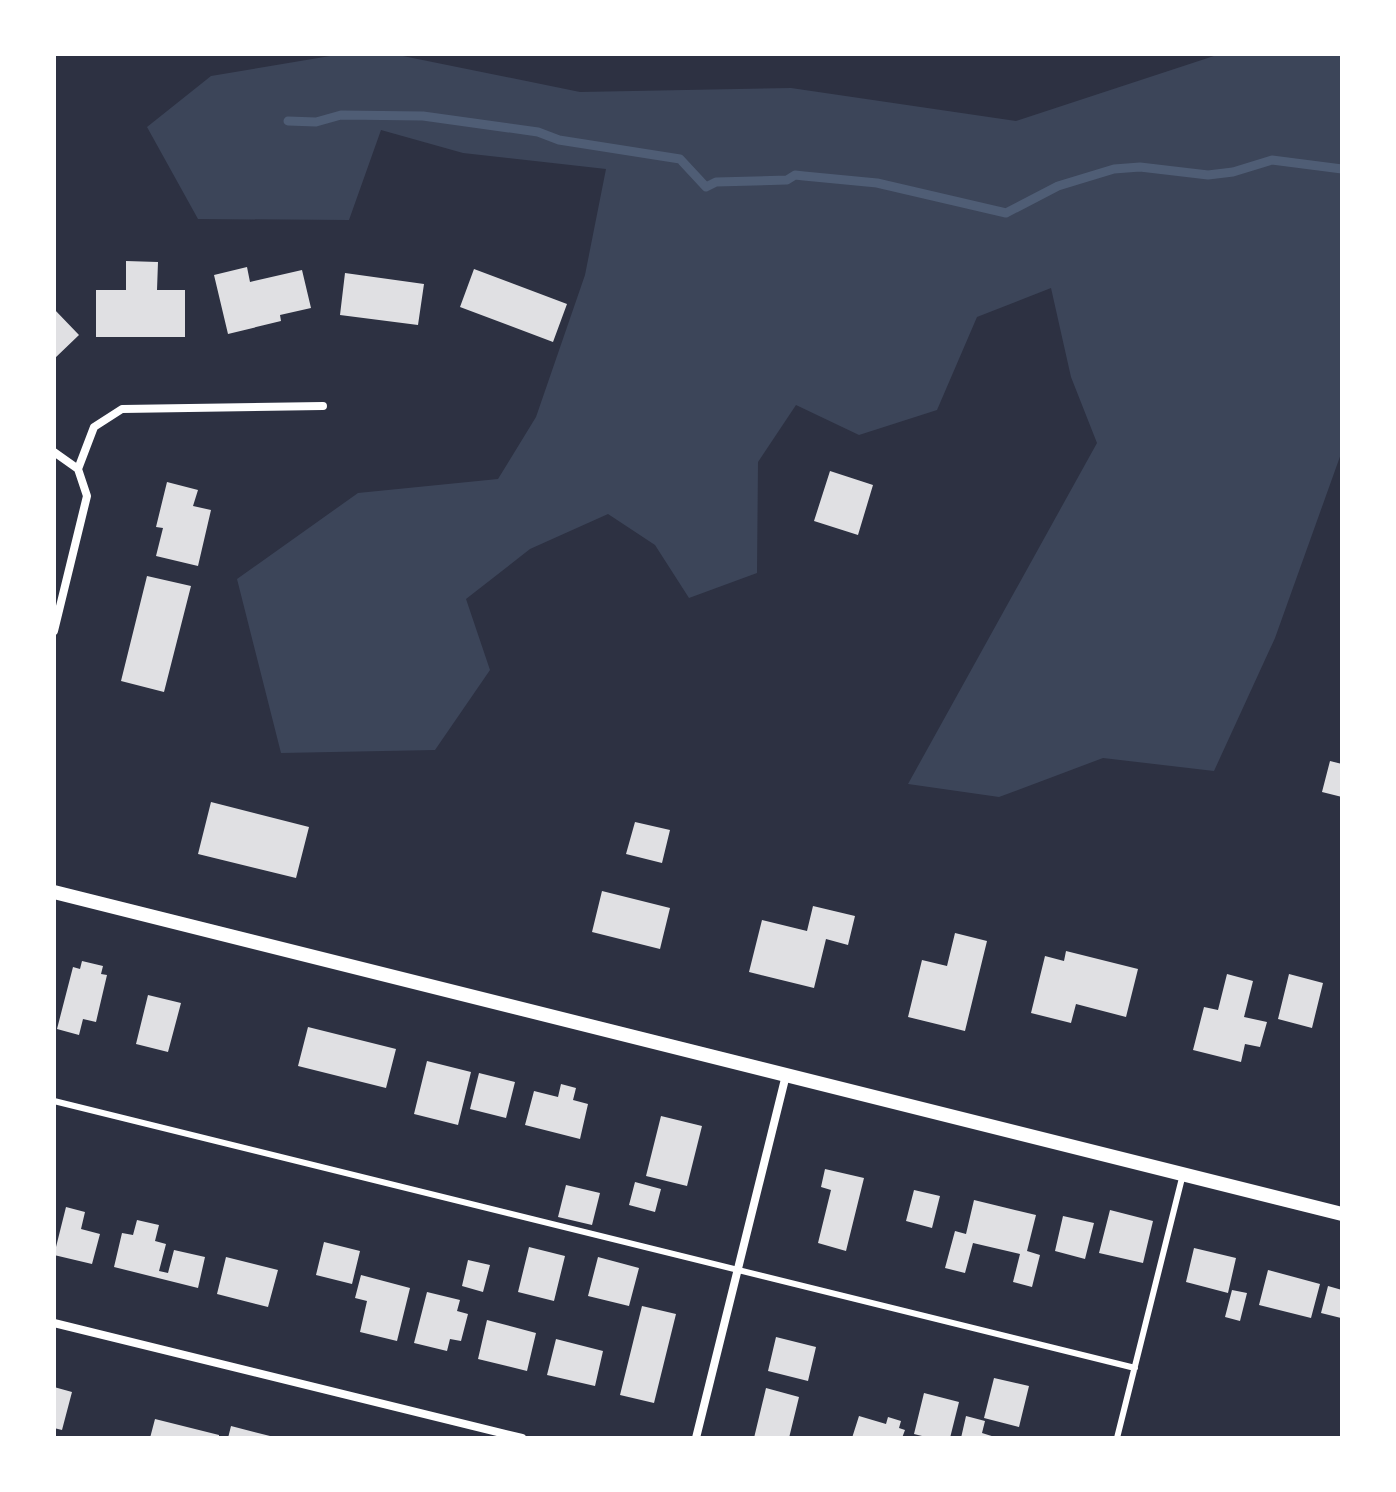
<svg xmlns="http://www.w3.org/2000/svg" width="1396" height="1492" font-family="'Golos Text',sans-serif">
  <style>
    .green { fill: #3c4559 }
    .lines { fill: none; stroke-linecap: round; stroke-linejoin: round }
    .stream { stroke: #4f5d75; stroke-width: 9 }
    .building { fill: #e0e0e3 }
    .service { stroke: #fff; stroke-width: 6 }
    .minor { stroke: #fff; stroke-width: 8 }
    .tertiary { stroke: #fff; stroke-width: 14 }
  </style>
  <rect width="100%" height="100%" fill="#2d3142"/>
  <path class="green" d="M342,54H393L580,92L791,88L1016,121L1220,54H1342V451L1275,638L1214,771L1103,758L999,797L908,784L1097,443L1071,377L1051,288L977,317L937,410L859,435L796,405L758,462L757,573L689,598L655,545L608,514L530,549L466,599L490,670L435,750L281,753L237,579L358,493L498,479L536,417L585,275L606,169L463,153L381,130L349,220L198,219L147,127L211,76Z"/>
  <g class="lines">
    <path class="stream" d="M288,121L316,122L341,115L423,116L538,132L559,140L680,159L706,187L716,182L787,180L795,175L804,176L877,183L1006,213L1058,186L1114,169L1140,167L1208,175L1233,172L1272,160L1342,169"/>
  </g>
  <path class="building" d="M126,261L158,262L157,290H185V337H96V290H126Z
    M247,267L250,282L302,270L311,308L280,315L281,321L228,334L214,275Z
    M474,269L567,304L553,342L460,307Z
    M345,273L424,284L418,325L340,315Z
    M54,309L79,335L54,359Z
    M830,471L873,485L858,535L814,521Z
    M167,482L198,490L193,506L211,510L198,566L156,556L163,528L156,527Z
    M147,576L191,586L164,692L121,681Z
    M1330,761L1342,764V797L1322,792Z
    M211,802L309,827L296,878L198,854Z
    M635,822L670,830L662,863L626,854Z
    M602,891L670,908L660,949L592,932Z
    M813,906L855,916L848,945L826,939L814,988L749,972L762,920L807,931Z
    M955,933L987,941L965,1031L908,1017L922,960L947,966Z
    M1066,951L1138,969L1126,1017L1076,1004L1071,1023L1031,1013L1045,956L1064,961Z
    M82,961L103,966L101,974L107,975L96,1022L83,1019L79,1035L57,1029L73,967L80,969Z
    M1227,974L1253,981L1244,1017L1267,1022L1260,1047L1245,1044L1241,1062L1193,1050L1204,1007L1218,1010Z
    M1289,974L1323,983L1312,1028L1278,1019Z
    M148,995L181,1003L168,1052L136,1044Z
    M308,1027L396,1049L386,1088L298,1066Z
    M427,1061L471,1072L458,1125L414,1114Z
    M479,1073L515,1082L506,1118L470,1109Z
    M561,1084L576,1088L573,1100L588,1104L580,1139L525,1125L534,1091L558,1097Z
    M661,1116L702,1126L687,1186L646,1176Z
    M825,1169L864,1178L846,1251L818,1243L831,1190L821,1187Z
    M635,1182L661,1189L655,1212L629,1205Z
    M566,1185L600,1193L592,1225L558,1217Z
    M914,1190L940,1196L932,1228L906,1221Z
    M974,1200L1036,1215L1027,1251L1040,1255L1032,1287L1013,1282L1020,1254L973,1243L965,1273L945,1268L955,1231L966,1234Z
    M66,1207L85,1212L81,1229L100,1234L92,1264L54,1255Z
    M1110,1210L1153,1221L1143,1263L1099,1253Z
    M1063,1216L1094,1223L1085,1259L1055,1251Z
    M137,1220L159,1225L155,1241L166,1244L159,1271L168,1273L174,1250L205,1257L198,1288L114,1267L122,1233L133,1235Z
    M324,1242L360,1251L352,1284L316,1275Z
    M529,1247L565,1256L554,1301L518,1292Z
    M1194,1248L1236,1258L1228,1293L1186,1282Z
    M226,1257L278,1270L268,1307L217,1294Z
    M598,1257L639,1268L629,1306L588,1296Z
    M468,1260L490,1265L483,1292L462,1286Z
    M1268,1270L1320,1284L1311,1318L1259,1305Z
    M361,1275L410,1288L397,1341L360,1332L367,1301L355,1298Z
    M1328,1286L1342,1290L1341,1318L1321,1313Z
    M1232,1290L1247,1293L1240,1321L1225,1317Z
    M427,1292L460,1300L457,1311L468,1314L461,1341L450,1339L447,1351L414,1343Z
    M642,1306L676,1314L654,1403L620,1395Z
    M487,1320L536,1333L527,1371L478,1359Z
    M776,1337L816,1347L808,1381L768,1371Z
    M556,1339L603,1351L595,1386L547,1375Z
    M994,1378L1029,1386L1019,1427L984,1418Z
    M54,1387L72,1392L62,1430L54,1428Z
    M766,1388L799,1397L789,1438H754Z
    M924,1393L959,1402L950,1438H930L914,1434Z
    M859,1416L886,1424L888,1417L901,1421L899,1428L905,1430L902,1438H852Z
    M966,1416L985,1421L982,1433L998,1438H961Z
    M155,1419L219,1435V1438H150Z
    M231,1426L274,1437V1438H228Z"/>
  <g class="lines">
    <path class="service" d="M54,1101L1135,1368
      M1117,1438L1183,1174"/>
    <path class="minor" d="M54,452L78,469L87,496L54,631
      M78,469L94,427L122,409L323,406
      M54,1323L522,1438
      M696,1438L786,1075"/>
    <path class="tertiary" d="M54,892L1342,1214"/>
  </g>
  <rect width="1396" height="1492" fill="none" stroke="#ffffff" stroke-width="112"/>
</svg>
